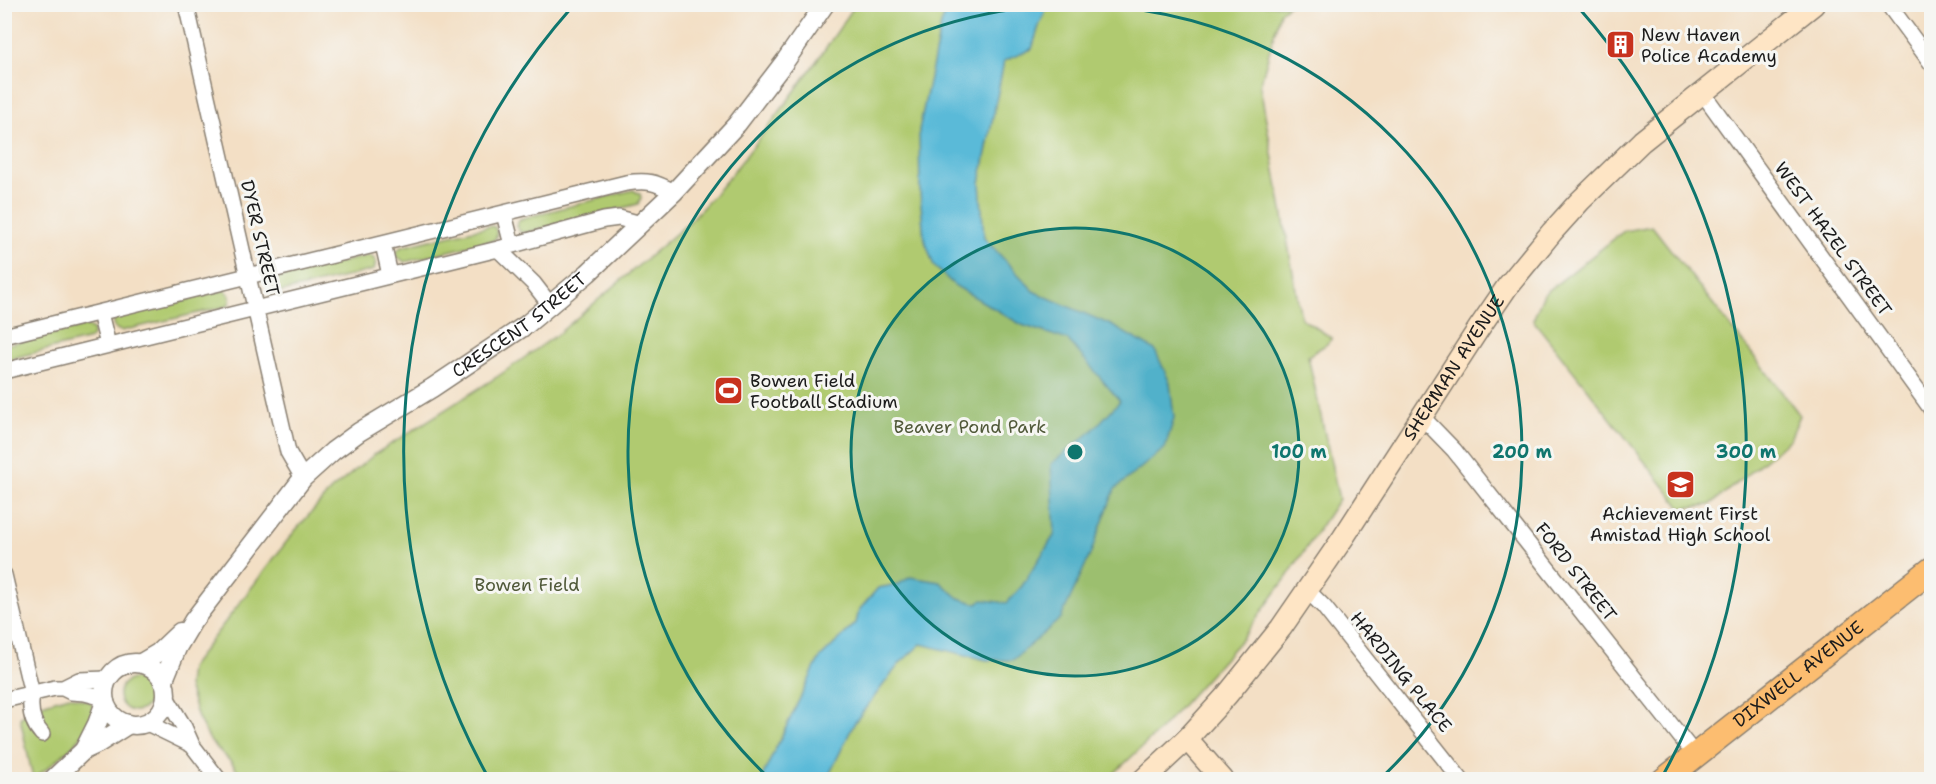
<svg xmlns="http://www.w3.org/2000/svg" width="1936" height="784" font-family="'Shantell Sans',sans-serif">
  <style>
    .green { fill: #b0ca70; stroke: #667346; stroke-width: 1.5 }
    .water { fill: #5abad8; stroke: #3b6b7a; stroke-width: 1.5 }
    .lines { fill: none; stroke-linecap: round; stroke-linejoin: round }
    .minor-casing { stroke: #887e70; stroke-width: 18 }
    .tertiary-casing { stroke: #887e70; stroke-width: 21 }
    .secondary-casing { stroke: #887e70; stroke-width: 24 }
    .primary-casing { stroke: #887e70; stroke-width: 27 }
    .minor { stroke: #fff; stroke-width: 15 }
    .tertiary { stroke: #fff; stroke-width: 18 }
    .secondary { stroke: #fee5c5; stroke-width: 21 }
    .primary { stroke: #fcbd6f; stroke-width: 24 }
    .ring { fill: none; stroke: #0f766e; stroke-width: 3 }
    .labels { text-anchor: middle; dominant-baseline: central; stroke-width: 6; stroke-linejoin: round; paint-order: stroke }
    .poi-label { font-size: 18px; fill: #1c1c1c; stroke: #f6f6f2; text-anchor: start }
    .street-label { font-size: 18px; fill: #1c1c1c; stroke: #f6f6f2 }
    .park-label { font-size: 18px; fill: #505939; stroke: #f6f6f2 }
    .centre { fill: #0f766e; stroke: #f6f6f2; stroke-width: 3 }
    .ring-label { font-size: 18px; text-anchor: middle; font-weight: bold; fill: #0f766e; stroke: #f6f6f2; stroke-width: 6; stroke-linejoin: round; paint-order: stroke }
  </style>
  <rect width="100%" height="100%" fill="#f6f6f2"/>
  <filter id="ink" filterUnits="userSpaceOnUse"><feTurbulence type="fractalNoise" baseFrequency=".0167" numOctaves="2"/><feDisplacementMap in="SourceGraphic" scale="12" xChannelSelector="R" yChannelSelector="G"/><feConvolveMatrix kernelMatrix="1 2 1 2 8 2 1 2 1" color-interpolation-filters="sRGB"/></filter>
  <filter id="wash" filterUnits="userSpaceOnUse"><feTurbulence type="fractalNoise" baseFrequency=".008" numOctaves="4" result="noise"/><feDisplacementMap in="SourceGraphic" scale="24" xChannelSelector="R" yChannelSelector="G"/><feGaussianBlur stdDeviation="1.35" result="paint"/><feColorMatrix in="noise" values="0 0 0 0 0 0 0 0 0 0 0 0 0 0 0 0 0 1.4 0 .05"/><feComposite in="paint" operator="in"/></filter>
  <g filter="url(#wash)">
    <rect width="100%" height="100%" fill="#f3dfc5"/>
    <path class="green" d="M855,5H1289L1280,12L1260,86L1301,318L1332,338L1327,344L1308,356L1339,499L1287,577L1241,640L1159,731L1108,779H243L231,762L211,742L198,718L188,686L190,668L294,532L331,490L375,454L497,377L558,334L686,225C718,193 745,157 772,122C801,83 829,45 855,5Z
      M633,190L640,194L641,198L638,204L524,233L519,231L516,225L520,219Z
      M490,226L495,227C497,232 498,236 494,240L405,262L396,256L397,251L401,247Z
      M1652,226L1800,415L1790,439L1710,505L1681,508L1533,320L1544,294L1624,231Z
      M370,255L376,261L374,270L282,292L275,290L272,281L278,278Z
      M225,290C231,294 232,300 228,306L121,331L116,329L113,325L114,320L118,317Z
      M86,326L93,330V335L90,339L5,360V345Z
      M119 695a16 16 0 1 1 32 0a16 16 0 1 1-32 0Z
      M70,696L91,702C105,727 50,766 33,779L20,718C35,704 51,701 70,696Z"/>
    <path class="water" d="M948,5H1048L1039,26L1032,49L1004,61L980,183L984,238L1035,292L1111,325L1155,350L1170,383L1174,418L1165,448L1115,489L1090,555L1061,618L1013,660H986L921,644L900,663L855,722L827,779H761L819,659L856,623L859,610L878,588L899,584L910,577L940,582L959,598L977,604L983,600L1007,603L1022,586L1055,534L1051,464L1092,431L1120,401L1068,340L1022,325L954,285L934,266L924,238L920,193L919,130L941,25Z"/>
  </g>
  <g filter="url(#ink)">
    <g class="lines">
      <defs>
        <path id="minor" d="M186,4L288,452L303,478
          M1888,4L1932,64
          M1702,92L1932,410
          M504,214L512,245
          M383,244L390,275
          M498,249L534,284L551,306
          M100,313L108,345
          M4,336L626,183C648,180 655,182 674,192
          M4,371L498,249L604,220L619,218L641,224
          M1422,417L1454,450L1695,755
          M4,575L32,694C29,709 31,722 42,734
          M1308,591L1324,607L1461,780
          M63,688L79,680L107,679
          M166,697L184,727L192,745L219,780
          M4,700L55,688H63L71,692L85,693L104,698
          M147,723L192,745"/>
        <g id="tertiary">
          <path d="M141,663L158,653L180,632"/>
          <circle cx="135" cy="694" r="31"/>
          <path id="s1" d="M163,682L177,648L193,621L303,478L333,451L359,432L432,388L526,325L588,273L674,192L737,124L786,60L825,4"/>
          <path d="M84,750L99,743L129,724"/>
          <path d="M52,780L84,750L97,724L105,702"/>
        </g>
        <g id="secondary">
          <path d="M1187,739L1223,780"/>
          <path id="s2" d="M1143,780L1187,739L1227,695L1281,628L1343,538L1479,328L1507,287L1552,232L1580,201L1642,141L1814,4"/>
        </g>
        <g id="primary">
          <path id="s3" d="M1664,780L1932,569"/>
        </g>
      </defs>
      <use href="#minor" class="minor-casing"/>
      <use href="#tertiary" class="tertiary-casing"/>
      <use href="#secondary" class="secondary-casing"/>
      <use href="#primary" class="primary-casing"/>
      <use href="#minor" class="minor"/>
      <use href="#tertiary" class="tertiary"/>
      <use href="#secondary" class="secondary"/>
      <use href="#primary" class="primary"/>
    </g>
  </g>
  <circle cx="1075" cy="452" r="224" fill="#0f766e" fill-opacity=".12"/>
  <g class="ring">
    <circle cx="1075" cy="452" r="224"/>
    <path d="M770 779A447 447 0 1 1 1380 779"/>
    <path d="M488 777A671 671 0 0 1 572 7M1578 7A671 671 0 0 1 1662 777"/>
  </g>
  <defs>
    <symbol id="building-square" viewBox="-11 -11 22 22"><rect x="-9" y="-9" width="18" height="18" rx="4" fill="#c8321e" stroke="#f6f6f2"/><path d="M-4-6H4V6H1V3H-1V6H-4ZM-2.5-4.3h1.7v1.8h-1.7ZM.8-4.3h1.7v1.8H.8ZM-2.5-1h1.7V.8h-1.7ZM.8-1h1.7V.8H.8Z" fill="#fff"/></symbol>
    <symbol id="stadium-square" viewBox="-11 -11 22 22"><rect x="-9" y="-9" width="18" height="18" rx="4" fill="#c8321e" stroke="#f6f6f2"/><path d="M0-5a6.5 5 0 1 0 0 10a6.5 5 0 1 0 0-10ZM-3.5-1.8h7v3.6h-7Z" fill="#fff"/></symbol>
    <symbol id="school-square" viewBox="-11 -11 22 22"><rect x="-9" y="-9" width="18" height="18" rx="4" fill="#c8321e" stroke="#f6f6f2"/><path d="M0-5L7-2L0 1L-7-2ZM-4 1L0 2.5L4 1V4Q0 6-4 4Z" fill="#fff"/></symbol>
  </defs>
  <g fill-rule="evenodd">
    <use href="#building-square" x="1604" y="28" width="33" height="33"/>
    <use href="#stadium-square" x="712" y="374" width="33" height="33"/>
    <use href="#school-square" x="1664" y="468" width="33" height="33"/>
  </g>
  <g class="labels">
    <g class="poi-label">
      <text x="1641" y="35">New Haven<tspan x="1641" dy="21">Police Academy</tspan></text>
      <text x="750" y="381">Bowen Field<tspan x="750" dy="21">Football Stadium</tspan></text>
      <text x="1680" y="514" text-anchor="middle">Achievement First<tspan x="1680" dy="21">Amistad High School</tspan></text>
    </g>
    <g class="street-label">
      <text transform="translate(260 238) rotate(77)">DYER STREET</text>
      <text transform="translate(1833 239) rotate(54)">WEST HAZEL STREET</text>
      <text stroke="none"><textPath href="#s1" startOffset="514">CRESCENT STREET</textPath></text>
      <text stroke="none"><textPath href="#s2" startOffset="518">SHERMAN AVENUE</textPath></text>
      <text transform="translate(1576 572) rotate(52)">FORD STREET</text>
      <text transform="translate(1401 672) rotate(51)">HARDING PLACE</text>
      <text stroke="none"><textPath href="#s3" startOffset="171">DIXWELL AVENUE</textPath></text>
    </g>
    <g class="park-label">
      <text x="970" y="427">Beaver Pond Park</text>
      <text x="527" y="585">Bowen Field</text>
    </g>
  </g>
  <circle cx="1075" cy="452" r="9" class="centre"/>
  <g class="ring-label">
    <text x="1299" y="458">100 m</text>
    <text x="1522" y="458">200 m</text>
    <text x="1746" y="458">300 m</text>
  </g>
  <rect width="1936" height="784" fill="none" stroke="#f6f6f2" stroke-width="24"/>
</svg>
